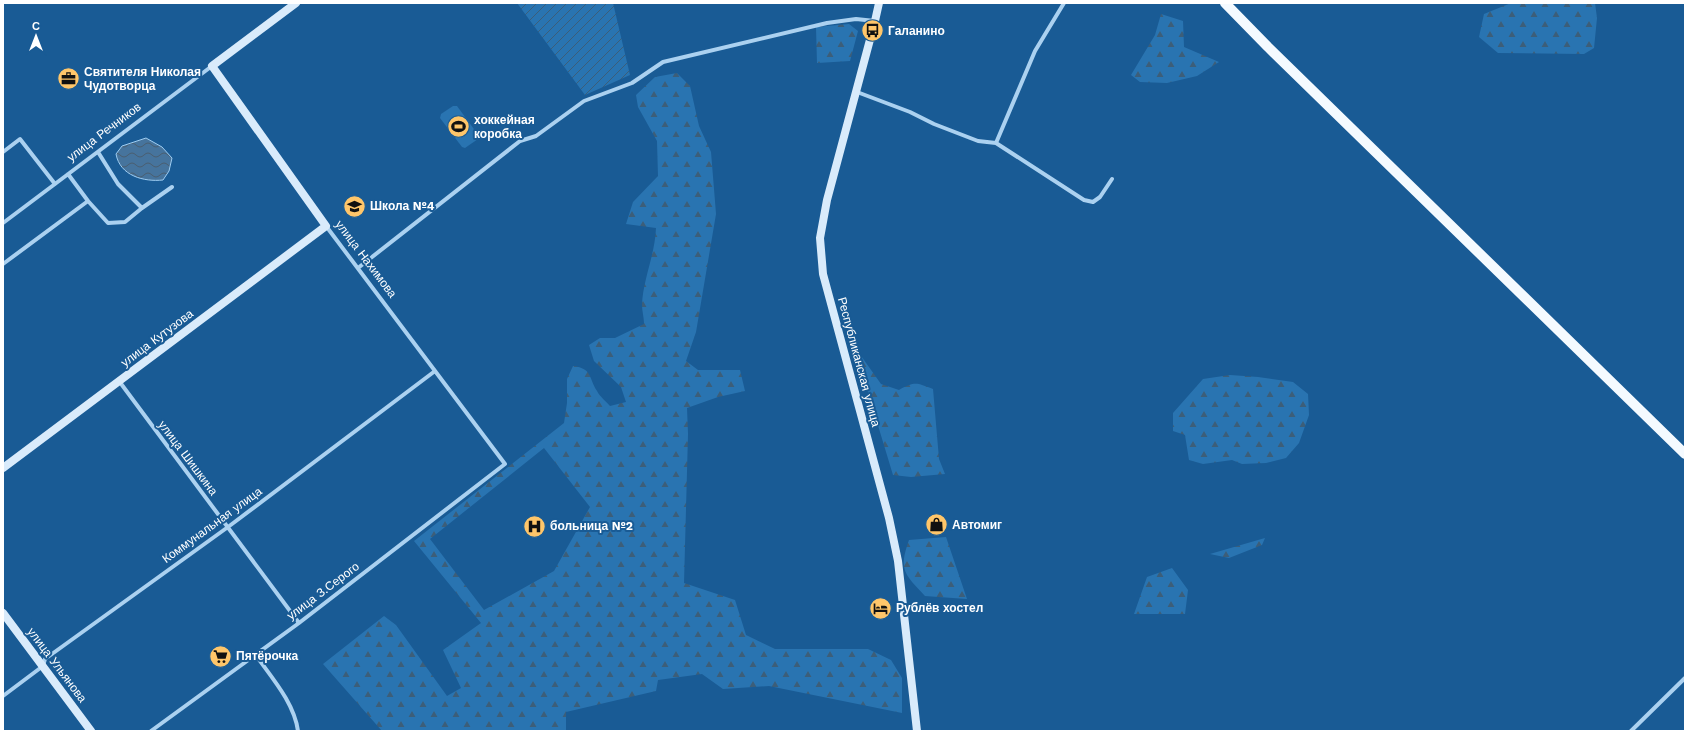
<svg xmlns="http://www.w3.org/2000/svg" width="1688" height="734" font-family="'Work Sans',sans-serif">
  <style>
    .forest { fill: url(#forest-firs); fill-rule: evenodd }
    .garden { fill: url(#garden-furrows) }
    .pitch { fill: #2974b1 }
    .water { fill: url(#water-waves); stroke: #9ecdf2 }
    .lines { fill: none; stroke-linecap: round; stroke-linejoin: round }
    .street { stroke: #abd1f0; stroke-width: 4 }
    .secondary { stroke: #d9ebfb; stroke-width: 8 }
    .primary { stroke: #f4faff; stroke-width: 10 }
    .labels { text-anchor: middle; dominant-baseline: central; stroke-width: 4; stroke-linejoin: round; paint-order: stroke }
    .poi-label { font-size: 12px; font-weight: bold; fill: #fff; stroke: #195b95; text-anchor: start }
    .street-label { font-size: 12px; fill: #fff; stroke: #195b95 }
  </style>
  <defs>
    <pattern id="forest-firs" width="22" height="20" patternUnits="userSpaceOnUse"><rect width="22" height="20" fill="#2974b1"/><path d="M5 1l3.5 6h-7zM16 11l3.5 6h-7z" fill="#3c5e79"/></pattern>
    <pattern id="garden-furrows" width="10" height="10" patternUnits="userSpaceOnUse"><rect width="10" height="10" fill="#2974b1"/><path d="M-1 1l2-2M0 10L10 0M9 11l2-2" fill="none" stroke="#3c5e79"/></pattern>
    <pattern id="water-waves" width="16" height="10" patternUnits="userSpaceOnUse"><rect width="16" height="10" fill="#46749d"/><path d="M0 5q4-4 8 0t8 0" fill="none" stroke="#495e70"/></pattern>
  </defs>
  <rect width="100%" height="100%" fill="#195b95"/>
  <path class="forest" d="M1511,3H1595L1597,18L1594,48L1584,54L1498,53L1479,37L1484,14Z
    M1161,14L1183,21L1184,47L1219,62L1197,76L1167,83L1140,82L1131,75L1155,35Z
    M849,24L858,31L850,61L817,63L816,27Z
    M677,73L690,86L699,126L711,152L716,214L696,332L686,361L698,370H740L745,391L718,397L687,408L688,434L684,583L735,600L746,635L775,649H868L891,660L902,678V713L769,686L723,689L702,674L658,680L656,691L566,712V731H382L323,664L384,616L396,625L447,696L461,688L443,650L481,623L414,541L564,423L567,403V379L573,366C593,369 588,377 597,391C600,397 606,401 610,406L626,402L621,387L594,361L589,345L600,338H615L644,324C644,317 642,311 642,305C643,279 655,255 656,228L626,224L633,202L658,176L657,141L638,107L636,95L655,77ZM544,448L590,507L554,571L484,610L430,539Z
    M854,346L881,384L899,390C916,381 916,383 933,389L939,459L945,474L911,477L893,475Z
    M1230,375L1258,377L1293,382L1308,394L1309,415L1299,443L1286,458L1266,463L1242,464L1232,460L1203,464L1189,460L1185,435L1173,431V413L1203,379Z
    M946,537L967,599L925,596C905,574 898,571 909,540Z
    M1265,538L1262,545L1229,558L1210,554Z
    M1172,568L1188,590L1185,614H1134L1147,577Z"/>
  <path class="garden" d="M517,3H613L630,75L585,95Z"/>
  <path class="pitch" d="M453,106H457L479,136L478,139L465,148L462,147L440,118L441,114Z"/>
  <path class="water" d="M146,138L162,147L172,158L169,171L163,180C144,182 120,176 116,154L122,146Z"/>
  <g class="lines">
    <path class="street" d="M857,92L910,112L934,124L978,141L996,143L1084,200L1093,202L1100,197L1112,179
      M996,143L1035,51L1064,3
      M3,152L20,139L55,184
      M98,152L118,184L142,208
      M68,174L88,201
      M3,223L212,66
      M3,264L88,201L108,223L125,222L142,208L172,187
      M358,268L520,141L536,136L584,101L632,83L663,62L827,23L856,19L875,21
      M119,381L299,623
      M255,654C271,677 294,702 298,731
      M3,696L43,666L45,659L228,527L435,371
      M151,731L299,623L505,464L326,226
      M1631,731L1685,678"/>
    <path class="secondary" d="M879,3L875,21L827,200L820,238L823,274L889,518L898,561L917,731
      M3,468L326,226L212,66L296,3
      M3,613L91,731"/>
    <path class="primary" d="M1225,3L1268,47L1685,454"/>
  </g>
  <defs>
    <symbol id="bus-disc" viewBox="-11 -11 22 22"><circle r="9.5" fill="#ffc66a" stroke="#195b95"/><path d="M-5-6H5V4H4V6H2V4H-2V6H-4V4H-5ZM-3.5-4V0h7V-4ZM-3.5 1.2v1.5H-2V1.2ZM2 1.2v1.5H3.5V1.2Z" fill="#111"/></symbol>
    <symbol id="office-disc" viewBox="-11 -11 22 22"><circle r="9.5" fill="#ffc66a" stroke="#195b95"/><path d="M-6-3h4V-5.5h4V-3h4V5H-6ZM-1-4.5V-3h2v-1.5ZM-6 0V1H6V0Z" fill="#111"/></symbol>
    <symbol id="stadium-disc" viewBox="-11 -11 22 22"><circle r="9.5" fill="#ffc66a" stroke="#195b95"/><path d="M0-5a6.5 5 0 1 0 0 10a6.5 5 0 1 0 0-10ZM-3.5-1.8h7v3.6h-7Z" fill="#111"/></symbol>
    <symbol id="school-disc" viewBox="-11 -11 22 22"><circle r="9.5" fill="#ffc66a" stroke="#195b95"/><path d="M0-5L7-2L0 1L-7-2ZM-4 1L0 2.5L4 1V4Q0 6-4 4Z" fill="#111"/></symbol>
    <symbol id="shop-disc" viewBox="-11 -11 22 22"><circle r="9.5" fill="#ffc66a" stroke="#195b95"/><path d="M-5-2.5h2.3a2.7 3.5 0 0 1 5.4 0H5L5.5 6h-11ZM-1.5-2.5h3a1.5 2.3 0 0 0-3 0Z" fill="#111"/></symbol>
    <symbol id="hospital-disc" viewBox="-11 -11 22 22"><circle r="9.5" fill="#ffc66a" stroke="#195b95"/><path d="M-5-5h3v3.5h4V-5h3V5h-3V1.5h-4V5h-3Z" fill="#111"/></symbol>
    <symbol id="hotel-disc" viewBox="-11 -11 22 22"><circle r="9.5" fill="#ffc66a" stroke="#195b95"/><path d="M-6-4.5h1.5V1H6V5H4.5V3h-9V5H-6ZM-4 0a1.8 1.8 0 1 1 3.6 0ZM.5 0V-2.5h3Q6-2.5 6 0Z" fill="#111"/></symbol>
    <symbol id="supermarket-disc" viewBox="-11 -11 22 22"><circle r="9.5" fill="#ffc66a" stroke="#195b95"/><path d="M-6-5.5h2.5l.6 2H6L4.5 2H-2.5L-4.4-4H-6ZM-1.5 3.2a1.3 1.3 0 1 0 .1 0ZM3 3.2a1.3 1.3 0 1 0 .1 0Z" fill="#111"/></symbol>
  </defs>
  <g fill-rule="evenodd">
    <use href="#bus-disc" x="860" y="18" width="25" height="25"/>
    <use href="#office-disc" x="56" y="66" width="25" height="25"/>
    <use href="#stadium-disc" x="446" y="114" width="25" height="25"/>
    <use href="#school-disc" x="342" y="194" width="25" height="25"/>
    <use href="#shop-disc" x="924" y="512" width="25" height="25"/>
    <use href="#hospital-disc" x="522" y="514" width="25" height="25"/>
    <use href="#hotel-disc" x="868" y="596" width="25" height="25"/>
    <use href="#supermarket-disc" x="208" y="644" width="25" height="25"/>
  </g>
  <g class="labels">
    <g class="poi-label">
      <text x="888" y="31">Галанино</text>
      <text x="84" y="72">Святителя Николая<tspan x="84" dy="14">Чудотворца</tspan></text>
      <text x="474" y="120">хоккейная<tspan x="474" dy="14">коробка</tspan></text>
      <text x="370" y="206">Школа №4</text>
      <text x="952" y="525">Автомиг</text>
      <text x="550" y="526">больница №2</text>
      <text x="896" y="608">Рублёв хостел</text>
      <text x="236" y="656">Пятёрочка</text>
    </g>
    <g class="street-label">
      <text transform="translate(104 132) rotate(-37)">улица Речников</text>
      <text transform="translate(366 259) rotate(53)">улица Нахимова</text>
      <text transform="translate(157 338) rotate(-37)">улица Кутузова</text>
      <text transform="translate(859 362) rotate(75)">Республиканская улица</text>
      <text transform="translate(188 458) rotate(53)">улица Шишкина</text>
      <text transform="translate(212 525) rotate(-36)">Коммунальная улица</text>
      <text transform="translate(323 591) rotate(-37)">улица З.Серого</text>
      <text transform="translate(57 665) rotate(53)">улица Ульянова</text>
    </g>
  </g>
  <rect width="1688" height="734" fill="none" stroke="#ffffff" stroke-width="8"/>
  <g transform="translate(36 36)" stroke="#195b95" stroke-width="3" paint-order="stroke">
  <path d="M0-3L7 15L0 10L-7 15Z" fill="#ffffff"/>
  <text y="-6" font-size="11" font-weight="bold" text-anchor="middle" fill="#ffffff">С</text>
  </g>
</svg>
